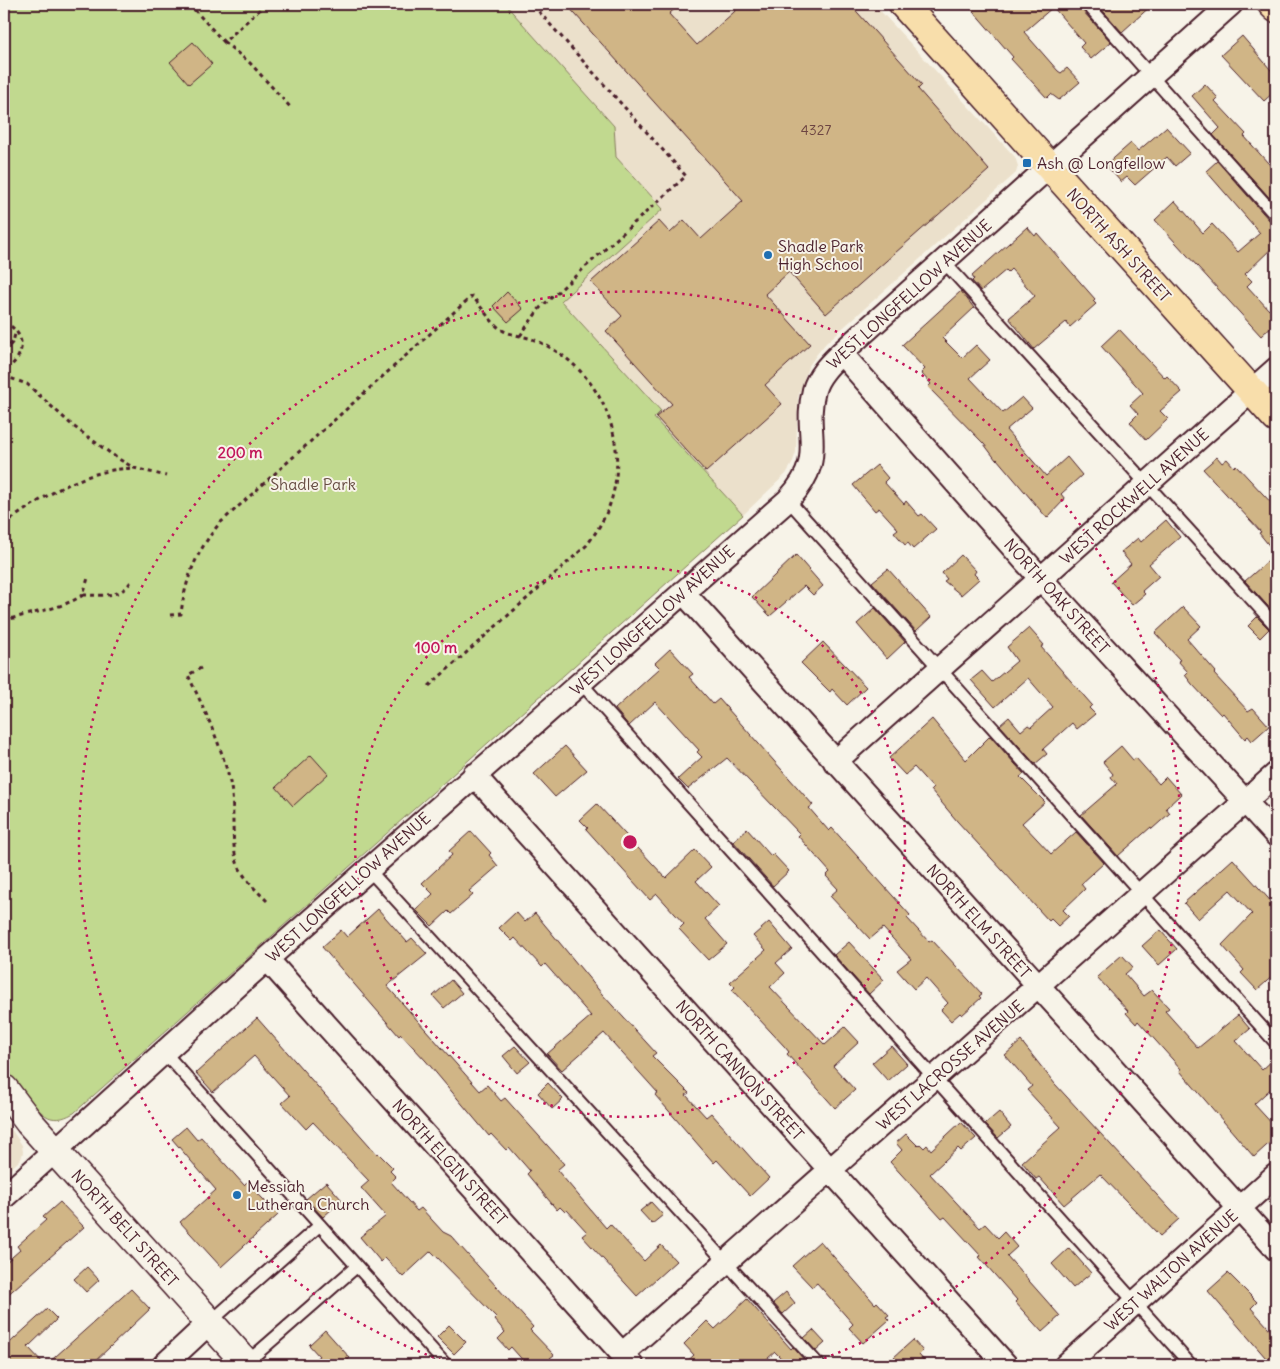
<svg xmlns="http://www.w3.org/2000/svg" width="1280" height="1369" font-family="Delius,sans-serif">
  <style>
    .built { fill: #ebe0cb }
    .green { fill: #c1d98f; stroke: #867c5d }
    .building { fill: #d0b586; stroke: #4a1f2b }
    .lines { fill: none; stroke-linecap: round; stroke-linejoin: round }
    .service-casing { stroke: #4a1f2b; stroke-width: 15 }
    .minor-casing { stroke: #4a1f2b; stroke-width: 26 }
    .tertiary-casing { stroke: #4a1f2b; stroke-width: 31 }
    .primary-casing { stroke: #4a1f2b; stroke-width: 31 }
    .path { stroke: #4a1f2b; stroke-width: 3; stroke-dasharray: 4 4; stroke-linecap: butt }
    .service { stroke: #f7f3e8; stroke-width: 11 }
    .minor { stroke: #f7f3e8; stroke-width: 22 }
    .tertiary { stroke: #f7f3e8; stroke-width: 28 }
    .primary { stroke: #f8deab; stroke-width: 28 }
    .ring { fill: none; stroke: #c2185b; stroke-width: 2.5; stroke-dasharray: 2.5 5 }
    .poi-dot { fill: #1f6fb2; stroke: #f7f3e8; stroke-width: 2 }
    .labels { text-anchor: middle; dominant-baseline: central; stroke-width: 4; stroke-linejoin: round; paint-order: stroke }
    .number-label { font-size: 14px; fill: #6c4442 }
    .poi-label { font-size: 16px; fill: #4a1f2b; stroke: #f7f3e8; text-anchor: start }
    .street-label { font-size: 16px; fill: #4a1f2b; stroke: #f7f3e8 }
    .park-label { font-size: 16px; fill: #684e44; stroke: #f7f3e8 }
    .centre { fill: #c2185b; stroke: #f7f3e8; stroke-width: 2.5 }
    .ring-label { font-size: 15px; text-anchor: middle; font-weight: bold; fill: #c2185b; stroke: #f7f3e8; stroke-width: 4; stroke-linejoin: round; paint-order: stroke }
  </style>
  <rect width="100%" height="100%" fill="#f7f3e8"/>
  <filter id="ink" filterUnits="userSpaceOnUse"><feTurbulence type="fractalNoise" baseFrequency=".02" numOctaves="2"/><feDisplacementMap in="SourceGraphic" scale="10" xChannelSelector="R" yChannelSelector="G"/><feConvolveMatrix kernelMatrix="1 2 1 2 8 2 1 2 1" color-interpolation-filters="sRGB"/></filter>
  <g filter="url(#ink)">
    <path class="built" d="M505,4H874L1015,157L1018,166L1016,173L826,343L817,354L808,367L798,397L796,452L792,464L786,474L743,515L654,418L661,411L561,301L663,209L616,157L614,126Z
      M4,1119L22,1145L23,1152L21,1159L4,1175Z"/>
    <path class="green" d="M4,4H505L614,126L616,157L663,209L561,301L661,411L654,418L743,515L74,1113C66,1117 60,1120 51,1118C37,1115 12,1076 4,1064Z"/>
    <path class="building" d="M566,4H680L669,14L697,45L743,4H850L922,85L918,89L989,170L826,314L789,272L765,294L810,344L765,385L782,404L706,472L656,417L672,404L606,331L622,316L591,282L659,221L670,233L684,220L701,239L743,201Z
      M967,4H1080L1081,9L1111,42L1091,59L1080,47L1084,43L1053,7L1024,32L1058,71L1061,73L1067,68L1080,82L1059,100L1051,94L1047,98L1011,59L1013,57Z
      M1097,4H1153L1122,32Z
      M1242,36L1276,76V90L1264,101L1221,55Z
      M193,42L212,64L189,84L170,62Z
      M1205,84L1218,98L1215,101L1246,134L1244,136L1276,172V205L1213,135L1220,128L1192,96Z
      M1166,127L1190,153L1175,166L1167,157L1135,185L1127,177L1121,182L1106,165L1131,143L1138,151Z
      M1217,161L1270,221L1276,223V251L1273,247L1245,274L1252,281L1247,286L1269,310L1276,303V322L1261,336L1155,220L1175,201L1203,233L1212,224L1238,252L1260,233L1206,171Z
      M1027,227L1035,236L1037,233L1095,299L1093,301L1096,304L1070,327L1066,322L1034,349L1009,318L1035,296L1011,269L1008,272L1006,270L981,291L972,281L974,279L972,276Z
      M961,291L974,308L942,338L962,358L976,345L990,360L970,378L1003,413L1022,397L1032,408L1006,430L1046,476L1067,457L1082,475L1061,494L1065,499L1047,518L997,459L996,460L984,444L928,387L931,384L921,373L925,369L902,345Z
      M507,292L523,309L508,322L493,306Z
      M1119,329L1165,378L1167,376L1182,392L1160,411L1168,419L1146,440L1130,422L1138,414L1130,405L1143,393L1101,346Z
      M1217,457L1222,463L1227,459L1234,467L1236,465L1276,508V615L1245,581L1276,554L1259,533L1261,532L1203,469Z
      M877,465L888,478L884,482L904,504L906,501L919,516L922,514L936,529L913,549L908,543L905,545L894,532L898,529L879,508L875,511L853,485Z
      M1166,520L1180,537L1149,564L1159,576L1142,591L1145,594L1132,605L1111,582L1131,564L1121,552L1138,538L1141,542Z
      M796,555L823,586L813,595L804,586L770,616L752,597Z
      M961,555L976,571L974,574L979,579L961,595L944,581L947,579L942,573Z
      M888,569L931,617L916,631L872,582Z
      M1183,607L1201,626L1187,639L1216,672L1214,674L1248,711L1253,708L1269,726L1252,741L1248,736L1245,739L1223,713L1221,715L1192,684L1185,675L1188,672L1178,661L1180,660L1155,633Z
      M875,608L905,642L887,659L857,624Z
      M1257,617L1269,629L1260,638L1248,626Z
      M1029,628L1044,645L1041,647L1092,705L1089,708L1095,714L1077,729L1072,723L1043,749L1047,754L1035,764L1000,725L1009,717L1021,731L1028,725L1031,727L1053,707L1028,678L995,707L971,680L982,671L992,682L1017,661L1007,647Z
      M823,642L866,687L847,705L832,689L830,692L801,663Z
      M670,649L693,674L689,677L713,704L719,699L813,805L809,808L829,831L832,828L910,915L907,918L929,942L932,940L982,994L979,996L981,998L962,1015L960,1013L951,1021L941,1010L948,1003L926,978L914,989L897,970L911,959L883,928L870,939L830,896L838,889L826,876L830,872L798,836L800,834L727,758L688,789L678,779L702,757L697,752L699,750L655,702L629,726L615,709L660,668L655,663Z
      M932,719L966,760L990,736L1024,774L1020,777L1045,802L1022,823L1051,854L1076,832L1104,863L1081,884L1085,889L1063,910L1069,916L1058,926L1051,919L1049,921L957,821L931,790L933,788L914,767L905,775L889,758Z
      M565,746L587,770L555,797L534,774Z
      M1121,746L1133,760L1136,758L1159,784L1166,777L1181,794L1166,808L1170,813L1152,829L1151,827L1118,856L1081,815L1117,784L1111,777L1113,774L1103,762Z
      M311,755L328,774L293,806L276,787Z
      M597,804L666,878L695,850L711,867L696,881L719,906L705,919L727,944L708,960L679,929L684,924L657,894L650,900L586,829L588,828L580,820Z
      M747,829L771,856L773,854L789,871L773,886L733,841Z
      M471,831L491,853L489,855L498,866L469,891L473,895L451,914L448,911L432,926L416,910L433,894L422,883L452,855L449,851Z
      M1233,859L1276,907V973L1257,990L1241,973L1244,970L1222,945L1252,914L1230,890L1198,919L1184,903Z
      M378,909L407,942L412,938L427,954L387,986L480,1091L487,1085L501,1101L505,1098L564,1164L557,1170L606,1228L610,1224L644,1261L661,1245L676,1261L637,1296L582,1236L587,1232L567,1210L565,1212L560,1207L557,1210L527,1174L530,1171L509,1147L506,1150L491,1134L489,1136L426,1061L401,1034L399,1036L322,947L341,930L347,937Z
      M516,912L525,922L535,913L602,994L656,1053L652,1056L689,1093L686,1095L706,1117L711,1113L769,1178L750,1196L717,1160L714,1163L655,1095L658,1093L604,1033L562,1070L547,1054L591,1016L545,964L542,967L515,938L512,941L499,928Z
      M769,922L792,949L776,963L785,973L770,987L825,1045L845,1027L859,1042L833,1066L855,1090L835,1108L787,1054L789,1052L785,1047L732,990L735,987L730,982L766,950L753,936Z
      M1160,930L1177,949L1159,965L1142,946Z
      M849,942L884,980L869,994L834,955Z
      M1122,955L1133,967L1125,974L1144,996L1152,990L1169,1008L1165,1011L1198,1048L1238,1015L1250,1029L1236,1041L1262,1070L1276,1057V1084L1254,1104L1276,1128V1137L1254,1157L1180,1071L1181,1069L1138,1021L1136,1024L1126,1013L1128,1011L1097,977Z
      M451,980L462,993L444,1008L433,996Z
      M257,1018L377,1154L378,1153L393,1168L390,1171L396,1177L391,1182L417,1211L421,1208L443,1232L451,1236L533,1327L530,1330L554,1355L550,1358L557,1365H527L511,1347L508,1350L498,1339L505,1332L495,1320L497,1318L431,1251L403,1277L385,1258L381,1262L360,1237L386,1216L361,1188L369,1181L313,1122L306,1129L282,1103L290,1096L254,1056L213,1092L196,1073Z
      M1021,1041L1055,1084L1179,1219L1160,1236L1100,1174L1064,1205L1039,1177L1036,1179L1022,1162L1061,1127L1027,1090L1032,1086L1005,1055Z
      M515,1046L530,1062L517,1073L503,1056Z
      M891,1046L907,1064L888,1081L872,1063Z
      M548,1083L563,1099L552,1109L538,1093Z
      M999,1112L1011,1127L998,1138L985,1124Z
      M961,1122L976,1138L961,1151L958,1148L930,1174L980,1228L985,1224L998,1238L1004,1232L1017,1247L1007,1256L1060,1316L1042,1332L1015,1302L1017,1300L979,1257L981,1256L945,1217L942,1219L890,1162L902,1150L896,1143L906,1134L918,1146L920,1144L924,1148L927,1145L931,1150Z
      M186,1127L197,1140L201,1137L244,1185L247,1182L278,1215L221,1267L180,1222L216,1190L172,1139Z
      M326,1182L342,1200L323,1217L306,1199Z
      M60,1202L84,1227L4,1298V1264L20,1250L17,1246L46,1220L43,1217Z
      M651,1202L663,1215L652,1224L640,1211Z
      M820,1241L875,1304L877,1302L889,1315L886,1317L889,1320L863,1343L849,1328L853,1324L817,1283L812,1287L792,1266Z
      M1069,1248L1091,1273L1073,1288L1052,1264Z
      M87,1267L99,1280L86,1292L74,1279Z
      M1228,1273L1257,1302L1251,1308L1276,1336V1365H1272L1208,1291Z
      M131,1289L150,1309L91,1365H46Z
      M786,1292L795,1303L783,1314L773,1303Z
      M747,1299L791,1349L793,1347L804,1360L803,1362L806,1365H772L781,1358L775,1352L760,1365H683L694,1355L684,1344L707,1321L715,1329Z
      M47,1309L57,1319L28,1347L45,1365H11L4,1358V1348Z
      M449,1325L466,1342L454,1354L437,1337Z
      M325,1330L350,1358L342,1365H308L319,1356L309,1345Z
      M813,1330L825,1343L816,1351L804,1338Z
      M913,1340L923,1351L919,1355L928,1365H901L894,1357Z"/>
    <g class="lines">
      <defs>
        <path id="service" d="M1087,4L1276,216
          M944,262L1276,626
          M788,500L1276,1043
          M581,683L1191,1365
          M369,870L819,1365
          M164,1052L446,1365
          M209,1323L320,1225
          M246,1363L357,1266"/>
        <path id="minor" d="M841,353L1041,579L1276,835
          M683,592L1276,1249
          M835,762L1276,369
          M474,775L1006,1365
          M267,959L632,1365
          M4,1197L267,959L788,500C829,456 802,436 814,390C818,375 830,364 841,353L1231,4
          M622,1354C841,1161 1058,968 1276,774
          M164,1365L209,1323
          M1066,1365L1276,1175"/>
        <path id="tertiary" d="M4,1089L29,1122L248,1365"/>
        <path id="primary" d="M903,4L1276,418
          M1272,4L1276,8"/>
      </defs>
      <use href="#service" class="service-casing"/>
      <use href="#minor" class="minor-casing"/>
      <use href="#tertiary" class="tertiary-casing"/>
      <use href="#primary" class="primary-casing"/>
      <path class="path" d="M189,4L224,42L266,4
        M224,42L250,63L292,109
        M4,322C28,334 26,357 4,371
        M520,336L540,308L686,176L532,4
        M4,351L13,342L15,334
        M4,376L27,384L73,426L117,458L134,468L166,476
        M4,524C45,496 82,470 133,468
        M83,595C102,595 121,599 132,580
        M170,615L181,614C185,579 197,550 220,523L472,296C481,306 491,323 502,330C510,335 523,336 532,339C541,342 551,348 559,353C606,385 628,446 611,501C606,517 597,531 587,545L429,686
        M4,621C30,612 60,610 83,595L88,578
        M201,668L188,675C205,711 223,748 231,787C235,809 230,850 239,867C246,881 258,892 269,903"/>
      <use href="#service" class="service"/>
      <use href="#minor" class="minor"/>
      <use href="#tertiary" class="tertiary"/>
      <use href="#primary" class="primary"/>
    </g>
  </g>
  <g class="ring">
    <circle cx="630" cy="842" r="275"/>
    <path d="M455 1365A551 551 0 1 1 805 1365"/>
  </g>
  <g class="poi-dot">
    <rect x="1022" y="158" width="10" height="10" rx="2.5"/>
    <circle cx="768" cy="255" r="5"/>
    <circle cx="237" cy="1195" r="5"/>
  </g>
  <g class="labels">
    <g class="number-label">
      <text x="816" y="130">4327</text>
    </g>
    <g class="poi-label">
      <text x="1037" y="163">Ash @ Longfellow</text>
      <text x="778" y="246">Shadle Park<tspan x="778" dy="18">High School</tspan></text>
      <text x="247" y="1186">Messiah<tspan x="247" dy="18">Lutheran Church</tspan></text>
    </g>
    <g class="street-label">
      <text transform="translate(1119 245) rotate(48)">NORTH ASH STREET</text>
      <text transform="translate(909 294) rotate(-42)">WEST LONGFELLOW AVENUE</text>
      <text transform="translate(1134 496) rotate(-42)">WEST ROCKWELL AVENUE</text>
      <text transform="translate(1057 596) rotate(48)">NORTH OAK STREET</text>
      <text transform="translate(652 620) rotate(-42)">WEST LONGFELLOW AVENUE</text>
      <text transform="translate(348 887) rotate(-42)">WEST LONGFELLOW AVENUE</text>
      <text transform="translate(979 921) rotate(48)">NORTH ELM STREET</text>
      <text transform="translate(950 1065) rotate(-41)">WEST LACROSSE AVENUE</text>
      <text transform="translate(740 1070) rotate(48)">NORTH CANNON STREET</text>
      <text transform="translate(450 1162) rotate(48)">NORTH ELGIN STREET</text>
      <text transform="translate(125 1228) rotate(48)">NORTH BELT STREET</text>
      <text transform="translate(1171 1270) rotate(-42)">WEST WALTON AVENUE</text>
    </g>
    <g class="park-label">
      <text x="313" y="484">Shadle Park</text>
    </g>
  </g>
  <circle cx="630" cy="842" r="8" class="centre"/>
  <g class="ring-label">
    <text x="240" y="458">200 m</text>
    <text x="436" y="653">100 m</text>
  </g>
  <rect width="1280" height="1369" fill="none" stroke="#f7f3e8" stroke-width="20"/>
  <rect x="10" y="10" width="1260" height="1349" fill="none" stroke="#4a1f2b" stroke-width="2" filter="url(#ink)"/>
</svg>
